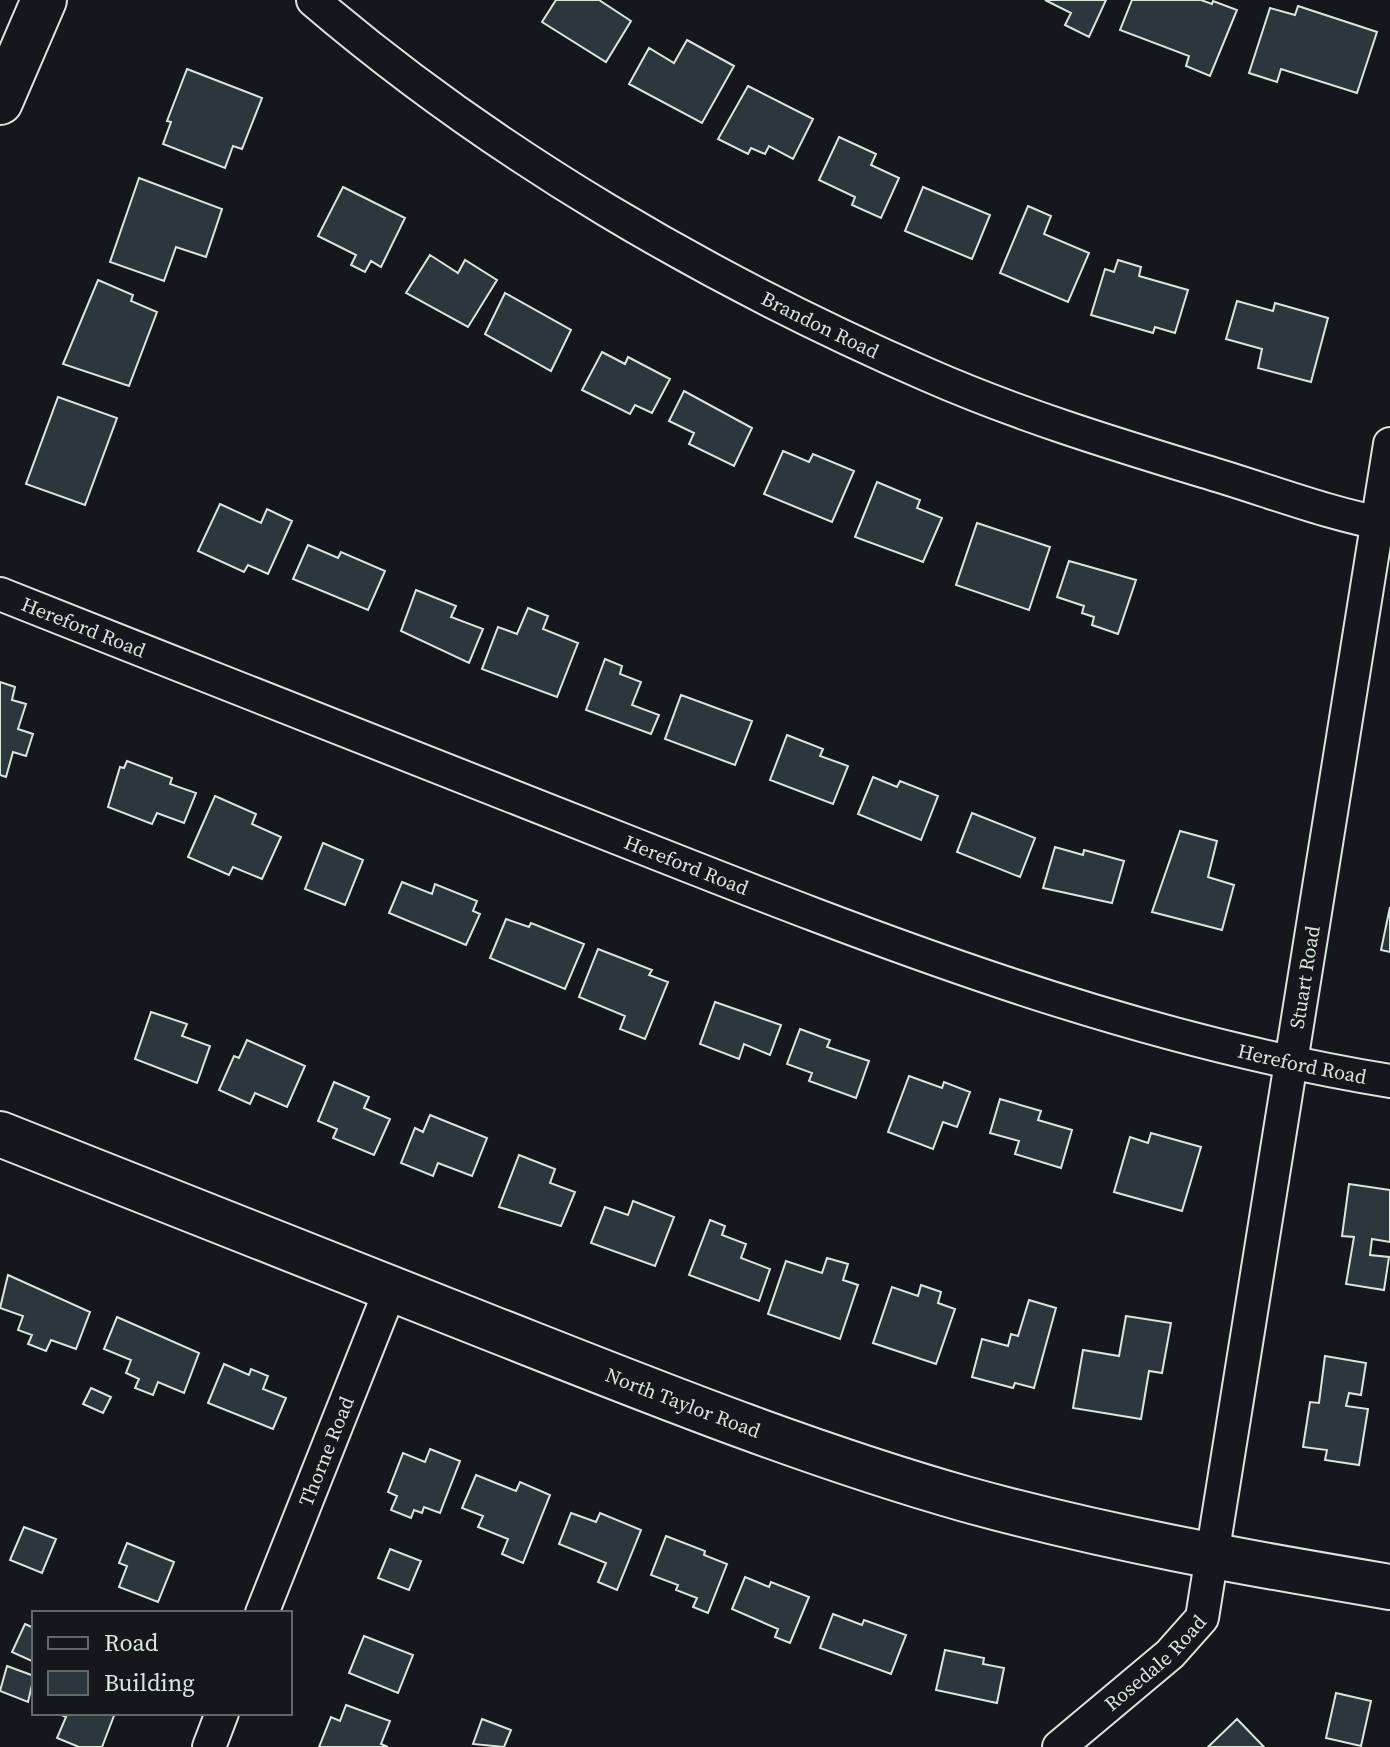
<svg xmlns="http://www.w3.org/2000/svg" width="1390" height="1747" font-family="'Source Serif 4',serif">
  <style>
    .building { fill: #2c363c; stroke: #d8e6dc; stroke-width: 2 }
    .lines { fill: none; stroke-linecap: round; stroke-linejoin: round }
    .street-casing { stroke: #d8e6dc; stroke-width: 36 }
    .secondary-casing { stroke: #d8e6dc; stroke-width: 48 }
    .street { stroke: #14181c; stroke-width: 32 }
    .secondary { stroke: #14181c; stroke-width: 44 }
    .labels { text-anchor: middle; dominant-baseline: central; stroke-width: 6; stroke-linejoin: round; paint-order: stroke }
    .street-label { font-size: 20px; fill: #d8e6dc; stroke: #14181c }
  </style>
  <rect width="100%" height="100%" fill="#14181c"/>
  <path class="building" d="M556,0H599L631,21L606,62L542,22Z
    M1045,0H1106L1089,37L1065,25L1071,13Z
    M1132,0H1201L1212,4L1213,1L1237,10L1210,76L1186,66L1189,56L1120,30Z
    M1298,6L1377,32L1357,93L1281,69L1277,82L1249,73L1270,8L1295,15Z
    M687,40L734,66L702,123L629,84L649,48L674,63Z
    M187,69L262,98L242,149L233,146L225,168L163,144L171,122L167,121Z
    M748,86L813,119L793,159L769,146L765,154L751,148L748,154L718,139Z
    M839,137L876,154L871,165L899,178L881,218L852,205L855,197L819,180Z
    M139,178L222,209L206,257L176,247L164,281L110,262Z
    M343,187L405,218L381,267L371,261L365,272L351,265L356,255L318,236Z
    M923,187L990,215L972,259L905,231Z
    M1028,206L1051,216L1044,234L1089,253L1068,302L1000,273Z
    M430,255L458,273L465,260L497,280L468,327L406,293Z
    M1118,260L1141,267L1139,276L1188,290L1175,333L1155,327L1153,333L1091,315L1105,269L1114,272Z
    M98,280L133,295L131,301L157,312L129,386L63,364Z
    M505,293L571,330L551,371L485,334Z
    M1237,301L1273,311L1275,303L1328,318L1311,382L1258,368L1262,349L1226,339Z
    M602,352L625,364L628,357L670,379L652,413L635,405L630,414L582,390Z
    M684,391L752,428L734,466L689,444L694,433L669,421Z
    M58,397L117,418L85,505L26,484Z
    M783,451L809,462L813,454L854,471L832,522L764,494Z
    M877,482L920,500L917,508L942,518L923,562L855,537Z
    M220,504L261,523L267,509L292,521L268,574L248,565L244,572L198,551Z
    M977,523L1050,547L1029,610L956,585Z
    M308,545L338,558L341,552L385,571L368,610L293,579Z
    M1069,561L1136,580L1118,634L1092,625L1094,617L1082,613L1084,606L1057,597Z
    M416,590L456,606L451,617L483,629L469,663L401,631Z
    M528,608L548,616L543,629L578,643L557,697L482,669L498,627L517,634Z
    M605,659L622,666L620,674L641,682L632,705L659,715L651,734L586,710Z
    M0,682L15,687L12,700L26,704L18,729L33,734L26,756L13,752L6,777L0,775Z
    M681,695L752,721L735,765L665,739Z
    M787,735L823,749L820,756L848,766L833,804L770,780Z
    M127,761L172,778L170,784L196,793L184,823L157,813L152,824L108,807L120,767L124,768Z
    M873,777L897,787L900,781L938,796L921,840L858,814Z
    M215,796L256,814L252,824L281,837L262,879L233,867L229,875L188,857Z
    M972,813L1035,838L1020,877L957,852Z
    M1180,831L1217,841L1208,877L1234,885L1222,930L1152,912Z
    M323,843L363,860L345,905L305,889Z
    M1055,847L1083,855L1084,850L1124,861L1112,903L1043,888Z
    M402,882L432,894L435,884L477,901L473,911L480,914L466,945L389,913Z
    M1390,907V952L1381,950Z
    M506,919L529,927L531,923L584,944L565,989L490,958Z
    M598,949L652,970L649,975L668,982L645,1039L620,1029L625,1016L579,997Z
    M715,1002L781,1025L770,1055L744,1044L739,1059L700,1044Z
    M151,1012L187,1024L182,1036L210,1046L197,1083L135,1059Z
    M800,1029L830,1040L827,1047L869,1061L856,1098L809,1081L812,1073L787,1064Z
    M247,1040L305,1066L287,1107L255,1093L250,1104L219,1090L234,1056L239,1058Z
    M909,1076L942,1088L944,1082L970,1092L957,1127L943,1122L933,1149L888,1132Z
    M334,1082L369,1097L364,1108L390,1119L374,1155L333,1138L337,1129L318,1121Z
    M1000,1099L1041,1111L1038,1120L1072,1130L1061,1168L1015,1154L1019,1141L990,1133Z
    M430,1115L487,1138L472,1176L438,1163L433,1176L401,1163L415,1128L423,1132Z
    M1151,1133L1201,1147L1182,1211L1114,1192L1130,1137L1148,1143Z
    M519,1155L555,1169L550,1183L575,1192L561,1226L499,1207Z
    M1349,1184L1390,1190V1242L1372,1239L1370,1255L1389,1257L1384,1290L1346,1284L1354,1237L1342,1236Z
    M633,1201L674,1217L655,1266L591,1243L605,1207L628,1215Z
    M710,1220L725,1226L722,1235L746,1244L741,1258L770,1269L759,1301L689,1275Z
    M827,1258L848,1264L843,1280L858,1285L840,1339L768,1314L786,1261L822,1273Z
    M8,1275L90,1312L76,1349L51,1340L46,1351L28,1344L32,1335L18,1330L23,1316L0,1308Z
    M921,1285L941,1292L938,1303L955,1309L936,1364L873,1343L892,1287L918,1296Z
    M1029,1300L1056,1308L1034,1388L1015,1383L1013,1388L972,1377L982,1339L1008,1346L1011,1334L1018,1336Z
    M1126,1316L1171,1323L1162,1373L1149,1371L1141,1419L1073,1408L1083,1350L1119,1356Z
    M117,1317L199,1353L184,1393L158,1382L153,1395L135,1388L139,1379L126,1373L131,1360L104,1349Z
    M1325,1356L1366,1363L1361,1395L1349,1393L1346,1406L1368,1409L1359,1465L1325,1460L1327,1450L1303,1447L1310,1402L1319,1403Z
    M224,1364L249,1375L251,1369L268,1376L263,1389L286,1398L273,1429L208,1403Z
    M91,1388L111,1397L103,1413L83,1404Z
    M430,1449L460,1461L440,1513L424,1507L422,1513L414,1510L411,1518L391,1510L397,1496L388,1492L403,1453L425,1462Z
    M476,1475L516,1491L520,1482L550,1495L523,1563L502,1554L508,1539L478,1527L483,1516L462,1508Z
    M571,1513L596,1522L600,1513L641,1530L617,1590L598,1582L606,1563L559,1544Z
    M24,1527L56,1539L42,1573L10,1560Z
    M666,1536L705,1551L704,1555L727,1564L708,1613L693,1607L697,1598L676,1590L678,1585L651,1575Z
    M127,1543L174,1562L158,1602L119,1587L127,1566L119,1563Z
    M390,1549L421,1561L409,1590L378,1578Z
    M745,1577L769,1587L771,1582L809,1597L790,1643L775,1637L778,1629L732,1609Z
    M833,1614L862,1625L864,1620L906,1635L891,1674L820,1648Z
    M25,1624L34,1628V1662L12,1652Z
    M364,1636L413,1655L398,1693L349,1673Z
    M945,1650L984,1658L983,1664L1004,1668L997,1703L936,1690Z
    M7,1666L34,1676L28,1702L0,1691Z
    M1336,1693L1371,1701L1361,1746L1326,1738Z
    M346,1705L390,1721L381,1744L388,1747H319L331,1717L340,1721Z
    M57,1713H115L102,1747H79L57,1738L66,1717Z
    M482,1719L511,1730L504,1747L473,1744Z
    M1237,1719L1264,1747H1208Z"/>
  <g class="lines">
    <defs>
      <g id="street">
        <path id="s1" d="M313,0C494,155 710,280 928,375C1017,414 1111,443 1203,471C1265,489 1327,514 1390,525"/>
        <path id="s2" d="M0,594C209,677 418,759 628,842C876,940 1125,1038 1390,1081"/>
        <path id="s3" d="M262,1613L391,1288"/>
        <path d="M209,1747L222,1713"/>
        <path id="s4" d="M1059,1747L1170,1654L1202,1618L1390,444"/>
      </g>
      <g id="secondary">
        <path d="M0,102L44,0"/>
        <path id="s5" d="M0,1134C164,1199 329,1264 493,1329C648,1390 804,1453 965,1499C1105,1538 1247,1563 1390,1587"/>
      </g>
    </defs>
    <use href="#street" class="street-casing"/>
    <use href="#secondary" class="secondary-casing"/>
    <use href="#street" class="street"/>
    <use href="#secondary" class="secondary"/>
  </g>
  <g class="labels">
    <g class="street-label">
      <text stroke="none"><textPath href="#s1" startOffset="604">Brandon Road</textPath></text>
      <text stroke="none"><textPath href="#s2" startOffset="90">Hereford Road</textPath></text>
      <text stroke="none"><textPath href="#s2" startOffset="738">Hereford Road</textPath></text>
      <text stroke="none"><textPath href="#s4" startOffset="842">Stuart Road</textPath></text>
      <text stroke="none"><textPath href="#s2" startOffset="1386">Hereford Road</textPath></text>
      <text stroke="none"><textPath href="#s5" startOffset="734">North Taylor Road</textPath></text>
      <text stroke="none"><textPath href="#s3" startOffset="174">Thorne Road</textPath></text>
      <text stroke="none"><textPath href="#s4" startOffset="128">Rosedale Road</textPath></text>
    </g>
  </g>
  <rect x="32" y="1611" width="260" height="104" fill="#14181c" stroke="#626a69" stroke-width="2"/>
  <rect x="48" y="1637" width="40" height="12" fill="#14181c" stroke="#626a69" stroke-width="2"/>
  <text x="104" y="1651" font-size="24" fill="#d8e6dc">Road</text>
  <rect x="48" y="1671" width="40" height="24" fill="#2c363c" stroke="#626a69" stroke-width="2"/>
  <text x="104" y="1691" font-size="24" fill="#d8e6dc">Building</text>
</svg>
